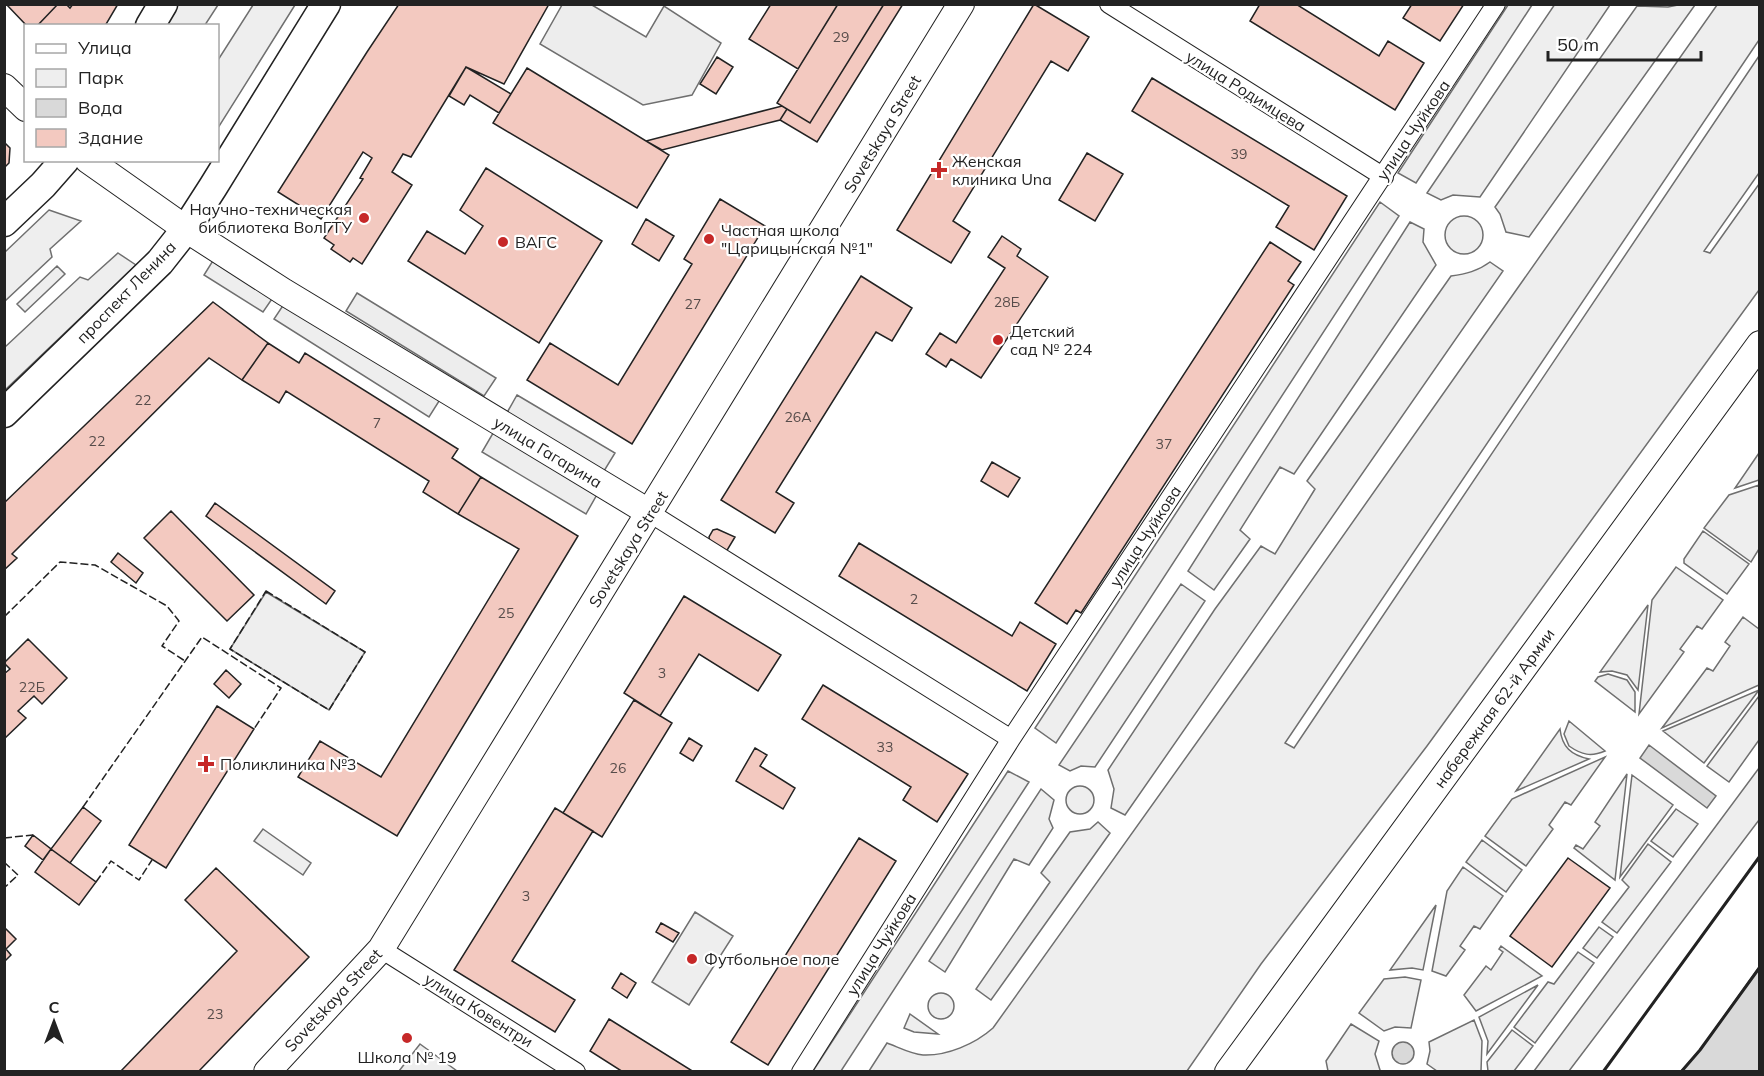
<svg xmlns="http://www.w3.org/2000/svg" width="1764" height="1076" font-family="Mulish,sans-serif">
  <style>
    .green { fill: #eee; stroke: #6f6f6f; stroke-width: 1.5 }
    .parking { fill: #ededed; stroke: #6f6f6f; stroke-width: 1.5 }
    .water { fill: #d9d9d9; stroke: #6f6f6f; stroke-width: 1.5 }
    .building { fill: #f3c9c0; stroke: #222; stroke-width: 1.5 }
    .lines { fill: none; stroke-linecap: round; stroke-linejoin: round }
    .street-casing { stroke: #222; stroke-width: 20 }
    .secondary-casing { stroke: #222; stroke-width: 28 }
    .primary-casing { stroke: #222; stroke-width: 31 }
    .street { stroke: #fff; stroke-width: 18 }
    .secondary { stroke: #fff; stroke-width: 26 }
    .primary { stroke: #fff; stroke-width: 28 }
    .fence { stroke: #222; stroke-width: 1.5; stroke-dasharray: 8 3; stroke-linecap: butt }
    .wall { stroke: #222; stroke-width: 3 }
    .poi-dot { fill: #c62828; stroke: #fff; stroke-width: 2 }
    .labels { text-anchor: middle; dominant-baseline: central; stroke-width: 4.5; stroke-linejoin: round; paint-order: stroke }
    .number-label { font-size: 14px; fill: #564c4a }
    .street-label { font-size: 16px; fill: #222; stroke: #fff }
    .poi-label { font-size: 16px; fill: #222; stroke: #fff; text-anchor: start }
  </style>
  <rect width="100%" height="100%" fill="#fff"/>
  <path class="green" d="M1555,4L1610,5L1480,197L1453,195L1441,200L1427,193Z
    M178,5H218L205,25L165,26Z
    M253,5H295L218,128V60Z
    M1508,5H1532L1416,183L1398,173Z
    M1678,5H1695L1529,237L1506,232L1500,214L1495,207L1637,6L1668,7Z
    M1717,5H1759V40L1285,743L1294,748L1759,56V173L1704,251L1710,253L1759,184V290L1427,746L1261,964L1187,1071H869L887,1043C898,1047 911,1054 923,1055C947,1056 975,1044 993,1028L1252,665Z
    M1380,202L1399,216L1056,743L1035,728Z
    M49,210L81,221L50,249L52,257L5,301V252Z
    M1445 235a19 19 0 1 1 38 0a19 19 0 1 1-38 0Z
    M1410,222L1424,229L1423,242L1436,265L1294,474L1280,467L1240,530L1250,539L1214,590L1188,571Z
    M118,253L136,265L5,390V347L80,277L88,280Z
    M214,259L274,296L263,312L204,275Z
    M1490,262L1503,271L1125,815L1111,808L1114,789L1108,770L1215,609L1261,546L1275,554L1315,489L1307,481L1451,276C1466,274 1478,271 1490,262Z
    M57,266L65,274L25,312L17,304Z
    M286,301L441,398L429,417L274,319Z
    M517,395L615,453L601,476L504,418Z
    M496,428L599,491L586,514L482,452Z
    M1759,453V480L1735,488Z
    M1759,485V549L1751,562L1704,528L1729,495Z
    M1703,531L1749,564L1727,594L1684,563V559Z
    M1676,567L1723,600L1702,629L1697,626L1680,649L1684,652L1639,714L1652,600Z
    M1181,584L1205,601L1095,767L1081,766L1070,771L1059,765Z
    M266,592L365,652L329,710L230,649Z
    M1648,605L1638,690L1627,675L1612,671L1600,672Z
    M1743,617L1759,629V685L1662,728L1707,668L1713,671L1730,646L1725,642Z
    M1608,674L1627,680L1635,692V712L1595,681L1598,677Z
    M1759,690L1704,763L1663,731Z
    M1759,696V740L1729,782L1707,766Z
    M1569,721L1605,751C1591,757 1582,755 1569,746L1564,734Z
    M1560,729C1562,747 1571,755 1589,759L1516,791Z
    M1605,757L1571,805L1565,802L1549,825L1553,829L1526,866L1485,836L1512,799Z
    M1759,768V820L1569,1071H1534Z
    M1008,771L1029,782L841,1071H813Z
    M1627,774L1615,880L1574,848L1576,845L1583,849L1600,826L1595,822Z
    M1632,775L1673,805L1620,877Z
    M1066 800a14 14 0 1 1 28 0a14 14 0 1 1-28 0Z
    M1041,789L1054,800L1049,819L1053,828L1029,865L1014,859L945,972L929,961Z
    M1676,809L1698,824L1673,857L1651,841Z
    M1098,822L1110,833L991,1000L976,989L1050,882L1041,873L1070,832L1090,829Z
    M263,829L311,863L303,875L254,841Z
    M1482,840L1522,870L1506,892L1466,862Z
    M1648,844L1671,862L1617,933L1602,922L1629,887L1622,880Z
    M1463,867L1503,896L1480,929L1474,926L1460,946L1465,950L1446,976L1432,971L1447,891Z
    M1436,905L1423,970L1412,968L1390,970Z
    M695,912L733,936L689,1005L652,982Z
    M1599,927L1613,937L1597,958L1583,948Z
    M1501,946L1542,976L1476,1011L1464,995L1486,966L1491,970L1503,952L1499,949Z
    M1578,952L1594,963L1535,1043L1514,1027L1548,982L1554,984Z
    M1405,977L1421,980L1411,1028L1395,1027L1384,1031L1359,1013L1384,979Z
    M1538,985L1487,1054L1488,1041L1479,1017Z
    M928 1006a13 13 0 1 1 26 0a13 13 0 1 1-26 0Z
    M910,1014L938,1034L914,1032L904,1028Z
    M1474,1020L1482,1041L1481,1071H1437L1427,1064L1430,1051L1429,1042Z
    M1351,1024L1379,1041L1375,1054L1380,1070L1377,1072L1328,1071L1326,1061Z
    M1512,1030L1533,1046L1514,1071H1488L1487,1062Z
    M420,1044L457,1071H399Z"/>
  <path class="parking" d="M562,5H592L646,37L664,6L721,43L692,95L643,105L540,44Z
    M357,293L496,378L484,396L346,311Z"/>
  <path class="water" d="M1649,745L1716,796L1707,808L1640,758Z
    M1759,967V1071H1681L1700,1050Z
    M1392 1053a11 11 0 1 1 22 0a11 11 0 1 1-22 0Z"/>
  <path class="building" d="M6,4H58L37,26H27Z
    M58,4H66L70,8L73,4H118L105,26H37Z
    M399,4H549L504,84L466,67L411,157L403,154L392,172L412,185L362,264L353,258L350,262L331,249L334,245L324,238L363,179L360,178L372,158L363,152L321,219L278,192L367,52Z
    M771,4H838L798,69L749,39Z
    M838,4H884L810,123L777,103Z
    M884,4H903L817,142L780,120L787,109L810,123Z
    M1034,4L1089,37L1068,71L1051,61L953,221L970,232L951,263L897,230Z
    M1260,4H1296L1379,56L1388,41L1424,63L1395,110L1250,21Z
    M1412,4H1464L1440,41L1403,18Z
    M717,57L733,67L716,94L700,84Z
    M466,67L511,94L499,113L470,95L464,105L449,96Z
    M527,68L669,155L637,208L493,123Z
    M1152,78L1347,196L1314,250L1276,227L1289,206L1132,111Z
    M782,106L787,109L780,120L662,150L646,141Z
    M4,142L10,148L9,163L4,168Z
    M1087,153L1123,174L1095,221L1059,200Z
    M486,168L602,241L539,343L408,261L427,231L465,254L483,226L460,210Z
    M720,199L765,226L632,444L527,380L550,343L618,385L692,264L684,259Z
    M646,219L674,236L659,261L632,244Z
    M1002,236L1021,249L1017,256L1048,277L981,378L951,359L946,367L926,354L940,333L956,343L1005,268L988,257Z
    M1270,242L1301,262L1288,281L1294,285L1081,613L1076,610L1067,624L1035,603Z
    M861,276L912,308L892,341L876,332L776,492L794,503L775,533L721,500Z
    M213,302L268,343L242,380L209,358L12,554L17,558L4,570V503Z
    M268,343L299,363L305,353L458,449L452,458L481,477L458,514L423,492L429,481L286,391L279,403L242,380Z
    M992,462L1020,478L1008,497L981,481Z
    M481,477L578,536L397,836L298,777L320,741L381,777L519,549L458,514Z
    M215,503L335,591L326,604L206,516Z
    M171,511L254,595L227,621L144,538Z
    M717,529L735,537L726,552L710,542L709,537L713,530Z
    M859,543L1012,636L1020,622L1056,644L1027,691L839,576Z
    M118,553L143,573L136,583L111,562Z
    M684,596L781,655L758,691L699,654L660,716L624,693Z
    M28,639L67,678L42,704L34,696L18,711L26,718L4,739V674L10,669L4,663Z
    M226,670L241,684L229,698L214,684Z
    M823,685L968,774L937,822L903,800L911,787L802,719Z
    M634,700L672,723L602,837L563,813Z
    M217,706L254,729L166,868L129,845Z
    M689,738L702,746L693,761L680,753Z
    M755,748L767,755L760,766L795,788L783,809L736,781Z
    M83,807L101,821L70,863L51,849Z
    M555,808L593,831L512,961L575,1000L555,1032L454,970Z
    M33,835L51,849L43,860L25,846Z
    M859,838L896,861L768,1065L731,1042Z
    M51,849L96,882L79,905L35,872Z
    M1568,858L1610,888L1552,967L1510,936Z
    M216,868L309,957L198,1072H120L237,951L185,900Z
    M661,923L679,933L673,942L656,932Z
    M4,927L16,939L6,949L11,955L4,962Z
    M621,973L636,983L627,998L612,988Z
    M609,1019L694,1072H623L590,1051Z"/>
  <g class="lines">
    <defs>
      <path id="street" d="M1109,4L1384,177
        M650,513L1011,739
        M381,949L576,1072
        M801,1072L1011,739L1496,4"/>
      <path id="secondary" d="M4,87L26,108
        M88,160L186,229L284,292L650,513
        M267,1072L381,949L961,4
        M1228,1072L1760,344"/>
      <path id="primary" d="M150,26L163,4
        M4,222L43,185L65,160
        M4,413L160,262L186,229L213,187L326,4"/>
    </defs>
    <use href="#street" class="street-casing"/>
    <use href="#secondary" class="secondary-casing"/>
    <use href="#primary" class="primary-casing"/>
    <use href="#street" class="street"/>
    <use href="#secondary" class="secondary"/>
    <use href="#primary" class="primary"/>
    <path class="fence" d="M266,591L365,652L329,710L230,649Z
      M4,617L60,562L95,565L167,606L179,621L162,646L185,661
      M83,807L202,637L281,688L254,729
      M4,838L33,835
      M4,862L18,875L4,888
      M96,882L111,861L139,880L152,860"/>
    <path class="wall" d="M1603,1072L1760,856
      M1681,1072L1700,1050L1760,967"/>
  </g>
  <g class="poi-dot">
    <path d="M936 161h6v6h6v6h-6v6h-6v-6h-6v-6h6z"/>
    <circle cx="364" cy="218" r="6"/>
    <circle cx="709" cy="239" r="6"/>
    <circle cx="503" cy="242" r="6"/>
    <circle cx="998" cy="340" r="6"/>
    <path d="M203 755h6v6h6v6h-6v6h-6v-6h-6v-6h6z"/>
    <circle cx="692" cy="959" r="6"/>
    <circle cx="407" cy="1038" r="6"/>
  </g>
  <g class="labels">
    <g class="number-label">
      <text x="841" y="37">29</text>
      <text x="1239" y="154">39</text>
      <text x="1007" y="302">28Б</text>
      <text x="693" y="304">27</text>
      <text x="143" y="400">22</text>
      <text x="798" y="417">26А</text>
      <text x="377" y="423">7</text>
      <text x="97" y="441">22</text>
      <text x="1164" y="444">37</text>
      <text x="914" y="599">2</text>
      <text x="506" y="613">25</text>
      <text x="662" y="673">3</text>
      <text x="32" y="687">22Б</text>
      <text x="885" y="747">33</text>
      <text x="618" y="768">26</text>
      <text x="526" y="896">3</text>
      <text x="215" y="1014">23</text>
    </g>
    <g class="street-label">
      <text transform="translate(1246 91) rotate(32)">улица Родимцева</text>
      <text transform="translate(1413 130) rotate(-56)">улица Чуйкова</text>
      <text transform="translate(882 134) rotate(-59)">Sovetskaya Street</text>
      <text transform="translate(126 292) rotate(-46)">проспект Ленина</text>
      <text transform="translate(548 452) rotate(31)">улица Гагарина</text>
      <text transform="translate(1145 536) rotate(-57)">улица Чуйкова</text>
      <text transform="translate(628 549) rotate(-58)">Sovetskaya Street</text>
      <text transform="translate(1494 708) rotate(-54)">набережная 62-й Армии</text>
      <text transform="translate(881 944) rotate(-58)">улица Чуйкова</text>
      <text transform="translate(333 1000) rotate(-47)">Sovetskaya Street</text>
      <text transform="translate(479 1010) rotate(32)">улица Ковентри</text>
    </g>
    <g class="poi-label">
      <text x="952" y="161">Женская<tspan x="952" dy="18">клиника Una</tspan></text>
      <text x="352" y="209" text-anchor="end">Научно-техническая<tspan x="352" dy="18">библиотека ВолГТУ</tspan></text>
      <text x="721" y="230">Частная школа<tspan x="721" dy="18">"Царицынская №1"</tspan></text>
      <text x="515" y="242">ВАГС</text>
      <text x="1010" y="331">Детский<tspan x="1010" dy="18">сад № 224</tspan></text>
      <text x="220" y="764">Поликлиника №3</text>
      <text x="704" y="959">Футбольное поле</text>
      <text x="407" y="1057" text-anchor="middle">Школа № 19</text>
    </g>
  </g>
  <rect width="1764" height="1076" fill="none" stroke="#222222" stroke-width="12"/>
  <rect x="24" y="24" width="195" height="138" fill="#ffffff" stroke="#a7a7a7" stroke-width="1.5"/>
  <rect x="36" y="44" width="30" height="9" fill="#ffffff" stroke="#a7a7a7" stroke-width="1.5"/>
  <text x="78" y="54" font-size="18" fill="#222222">Улица</text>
  <rect x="36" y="69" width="30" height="18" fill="#eeeeee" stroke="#a7a7a7" stroke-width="1.5"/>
  <text x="78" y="84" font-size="18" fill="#222222">Парк</text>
  <rect x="36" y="99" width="30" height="18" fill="#d9d9d9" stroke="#a7a7a7" stroke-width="1.5"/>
  <text x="78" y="114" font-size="18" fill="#222222">Вода</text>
  <rect x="36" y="129" width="30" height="18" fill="#f3c9c0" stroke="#a7a7a7" stroke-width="1.5"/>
  <text x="78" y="144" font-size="18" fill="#222222">Здание</text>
  <g transform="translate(54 1022)" stroke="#ffffff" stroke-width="4.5" paint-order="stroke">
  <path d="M0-4.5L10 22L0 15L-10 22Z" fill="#222222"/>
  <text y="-9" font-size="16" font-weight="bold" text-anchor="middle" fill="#222222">С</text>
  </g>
  <path d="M1548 51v9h153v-9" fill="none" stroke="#222222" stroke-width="3"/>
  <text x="1557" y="51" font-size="18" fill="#222222" stroke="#ffffff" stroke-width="4.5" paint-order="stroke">50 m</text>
</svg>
